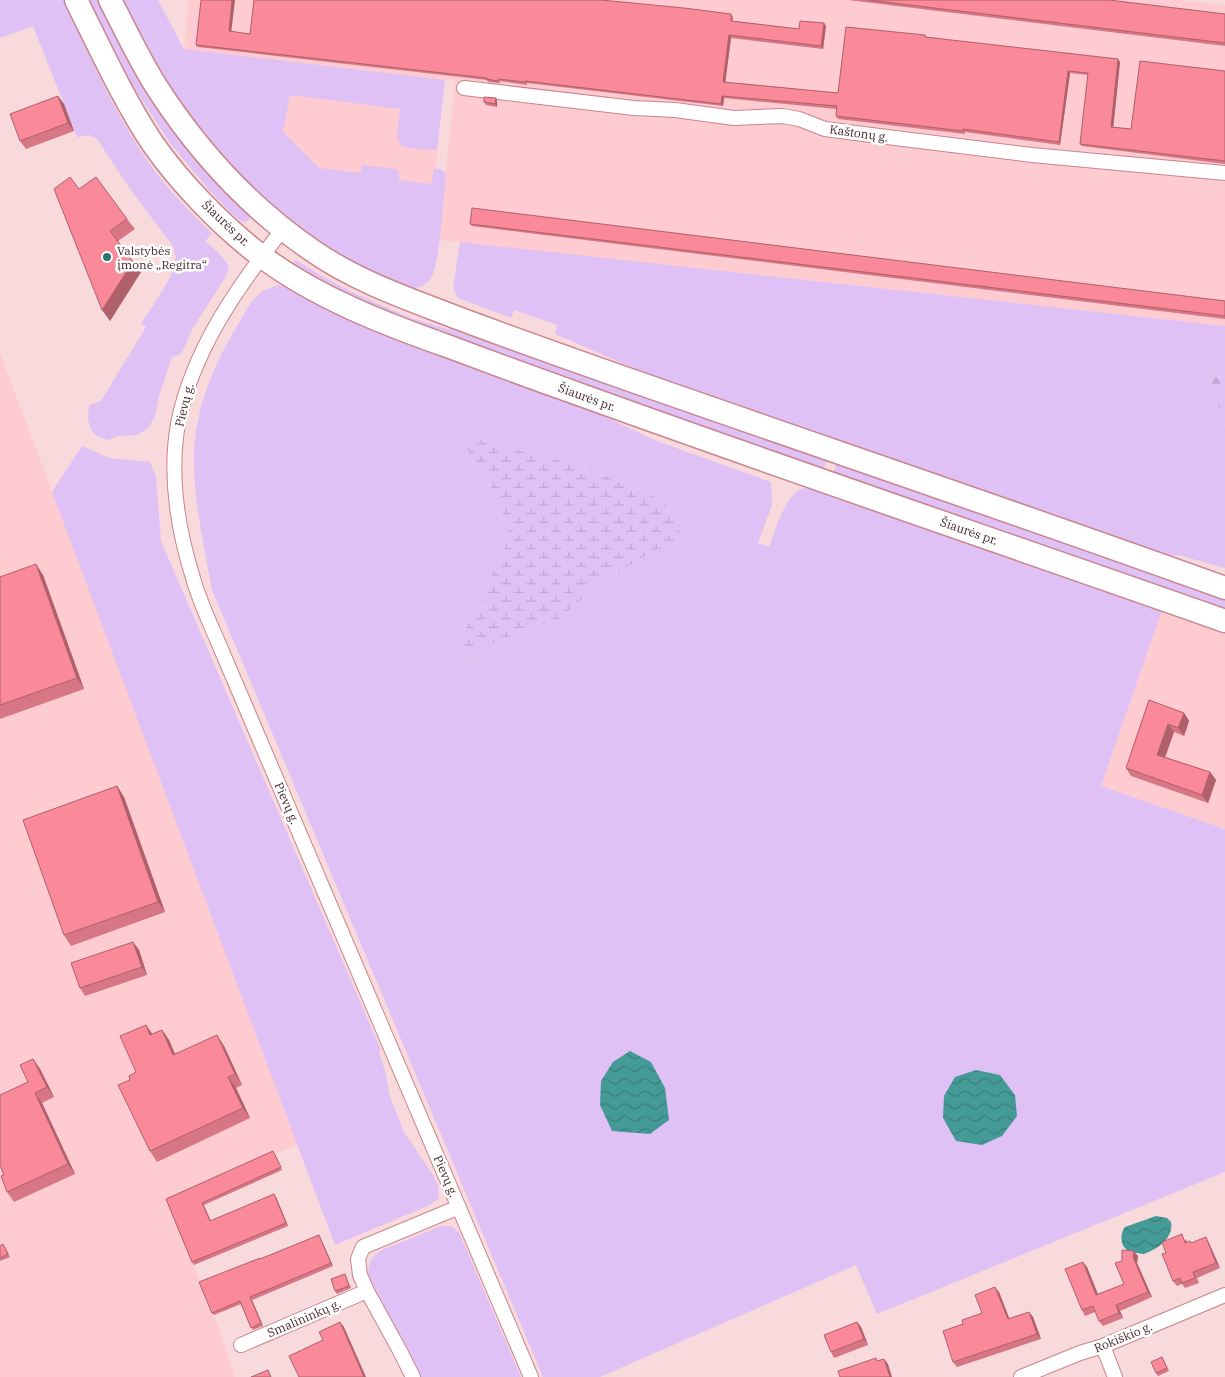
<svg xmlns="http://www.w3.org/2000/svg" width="1225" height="1377" font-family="'IBM Plex Serif',serif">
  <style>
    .built { fill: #fecbd0 }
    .grass { fill: #e0c1f5; fill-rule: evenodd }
    .forest { fill: url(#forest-firs) }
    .wetland { fill: url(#wetland-marsh) }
    .water { fill: url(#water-waves) }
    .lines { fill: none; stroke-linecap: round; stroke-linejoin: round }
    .street-casing { stroke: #ca848c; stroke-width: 16 }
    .primary-casing { stroke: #ca848c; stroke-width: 25 }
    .street { stroke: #fff; stroke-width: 14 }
    .primary { stroke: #fff; stroke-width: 22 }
    .wall { fill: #d77684 }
    .shaded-wall { fill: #af606b }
    .building { fill: #fa8999; stroke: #af606b }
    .poi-dot { fill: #2b7472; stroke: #fff; stroke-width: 2 }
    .labels { text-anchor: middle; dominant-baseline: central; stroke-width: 5; stroke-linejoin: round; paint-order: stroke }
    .street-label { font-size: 12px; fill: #44272b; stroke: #fff }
    .poi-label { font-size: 12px; fill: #44272b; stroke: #fff; text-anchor: start }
  </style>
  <defs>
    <pattern id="forest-firs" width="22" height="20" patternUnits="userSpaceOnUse" patternTransform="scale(1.25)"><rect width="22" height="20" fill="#e0c1f5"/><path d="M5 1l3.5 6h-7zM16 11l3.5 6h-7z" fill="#c1a6d2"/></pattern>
    <pattern id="wetland-marsh" width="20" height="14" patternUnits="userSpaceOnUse" patternTransform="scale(1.25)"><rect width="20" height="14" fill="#e0c1f5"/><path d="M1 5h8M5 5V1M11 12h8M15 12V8" fill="none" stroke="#c1a6d2"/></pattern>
    <pattern id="water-waves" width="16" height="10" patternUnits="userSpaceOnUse" patternTransform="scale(1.25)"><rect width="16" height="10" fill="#449a97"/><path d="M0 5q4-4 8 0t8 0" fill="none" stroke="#3a7e7b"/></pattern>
  </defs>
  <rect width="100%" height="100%" fill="#f8d9dc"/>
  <path class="built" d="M189,0H1179L1225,5V326L439,240L455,81L445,80L437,150L435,191L316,176L184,49Z
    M0,353L298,1144L168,1202L219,1329L235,1377H0Z
    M1162,610L1225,632V829L1101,786Z"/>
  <path class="grass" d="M0,0H63C93,63 124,136 170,190C183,205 198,219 212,234L205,241L219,253L229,266L226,276L193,328L181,354L172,357L159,396L155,417L147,429L137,435L118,436L109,440C106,439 101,438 97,436C88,430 86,414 90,405L101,401L146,327L141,324C150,309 174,277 175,261C176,255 174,250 172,245L130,189L97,139L89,135L77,137L33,26L0,38Z
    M88,0H100L249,212L251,217L248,221L242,222L231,213L210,191L170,143L124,72Z
    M123,0H158L184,49L445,80L437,150L407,148L400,145L397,136L400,109L290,95L283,132L319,168L361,173L362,165L395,169L399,172V180L431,184L434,168L442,170L446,174C444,193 440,271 429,281C412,297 392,281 374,273C308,240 236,181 192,122C184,112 179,100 172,90C155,60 139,31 123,0Z
    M460,242L1225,326V378L1208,376L1225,426V568L1178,555L1167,557L638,370L555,334L557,325L514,310L511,318L458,298L453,288Z
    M296,260L320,275L358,295L411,318L523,352L827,458L824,469L419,326L355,298L294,264V261Z
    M277,285L289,286L397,341L597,413L657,441L771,482L772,505L758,543L769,547C775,531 784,500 798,491C803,487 811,488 817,489L1162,610L1101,786L1225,829V1172L877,1314L856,1265L600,1377H543L212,590C204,545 193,500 194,454C195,411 213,367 234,331C242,319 250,299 263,291C267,289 273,287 277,285ZM477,439L578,465L640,489L662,500L677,543L648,554L595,587L560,619L548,624L521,630L506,639L491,643L465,662L464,630L484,603L491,575L503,557L508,534L505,519L493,495L488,474L471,459ZM976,1070L1000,1075L1015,1095Z
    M82,446L109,458L150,462L156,477L161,541L381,1050L379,1052L386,1074L390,1097L404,1132L433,1175L438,1186L439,1198L430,1205L335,1245L52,492Z
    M837,462L1225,597V609L833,473Z
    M441,1226H451L459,1232L521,1377H418L368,1274C369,1262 371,1256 382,1250Z"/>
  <path class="forest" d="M1208,376L1225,378V426Z"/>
  <path class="wetland" d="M477,439L578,465L640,489L662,500L680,525L677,543L648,554L595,587L560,619L548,624L521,630L506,639L491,643L464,662L459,650L464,630L484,603L491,575L503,557L508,534L505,519L493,495L488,474L471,459L468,448Z"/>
  <path class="water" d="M630,1051L651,1062L665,1088L669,1120L650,1134L612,1131L600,1105L601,1081L613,1062Z
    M976,1070L1000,1075L1015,1095L1017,1116L1002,1136L982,1145L956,1141L943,1118L944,1096L955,1077Z
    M1156,1216L1167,1218L1171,1222C1174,1238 1158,1249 1144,1254C1139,1253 1132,1253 1127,1250C1120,1245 1120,1233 1125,1227Z"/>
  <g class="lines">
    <defs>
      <path id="street" d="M464,88L634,108L675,110L734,118L783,116L799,119L825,129L871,135L1032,155L1225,173
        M283,229C238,286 192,351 178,424C169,475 178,530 193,578C199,600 209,621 218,642L531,1377
        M241,1345L367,1291
        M1103,1346L1115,1377
        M413,1377L400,1351L367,1291L360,1275L358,1259L363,1247L459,1207
        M1021,1377L1080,1353L1103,1346L1225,1295"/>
      <path id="primary" d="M76,0C100,48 123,99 153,144C181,184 222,226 261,256C317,298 385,324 450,347C495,364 539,380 584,396C797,473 1012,546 1225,621
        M110,0C125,29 139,59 156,86C197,150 250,208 313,251C356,281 406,298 455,317C514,339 573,360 633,381C830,450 1028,517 1225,588"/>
    </defs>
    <use href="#street" class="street-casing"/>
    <use href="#primary" class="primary-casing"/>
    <use href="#street" class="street"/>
    <use href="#primary" class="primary"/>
  </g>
  <path class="wall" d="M848,0H1109L1225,14V46Z
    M731,14L733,17V21L799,29L826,26L823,49L731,38L725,82L838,93L925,35L927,37L1120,62L1113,127L1131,129L1225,71V164L1082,146L1080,144L1088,75L1070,73L1060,145L965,132V134L838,119L836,116L837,109L724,98L723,106L527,83V85L500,81V83L488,82L487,80L198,47L196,45L231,32L250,34Z
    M58,96L64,104L74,131L26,149L20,141Z
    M496,98L497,101V107L486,105L484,102Z
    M79,189L127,219L135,229L118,241L141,272L110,321Z
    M470,224L1150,293L1225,301V319L472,226Z
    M43,575L84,689L0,719V577Z
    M1149,700L1184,713L1189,721L1184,736L1174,732L1165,757L1210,772L1216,780L1208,803L1131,776L1126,768Z
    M117,786L124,797L165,912L71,946L64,935Z
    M133,942L139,950L147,975L85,996L80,988Z
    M146,1025L152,1034L162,1030L169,1040L175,1054L224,1046L242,1085L236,1088L250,1118L157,1162L150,1151L130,1080L136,1072Z
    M33,1059L40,1069L54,1097L42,1103L75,1174L14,1202L7,1192L4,1175Z
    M275,1154L282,1170L204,1205L211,1221L276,1197L288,1226L194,1265L192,1262L166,1199Z
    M319,1235L333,1266L252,1300L263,1326L253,1330L241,1304L214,1315L212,1313L260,1259Z
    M1186,1239L1187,1242L1192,1243H1209L1220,1268L1197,1278L1199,1283L1185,1288L1182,1284L1177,1286L1173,1281L1166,1253Z
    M0,1246L5,1247L10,1257L0,1261Z
    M1138,1256L1137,1263L1152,1297L1120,1311L1123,1318L1103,1326L1099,1321L1095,1312L1085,1316L1082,1310L1087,1267L1098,1294L1124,1284Z
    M345,1274L351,1288L337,1294L335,1291Z
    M999,1292L1009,1319L1029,1312L1033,1317L1041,1339L957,1367L953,1362L963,1324L982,1313Z
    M857,1322L861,1327L868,1345L834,1358L831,1352Z
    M1164,1360L1169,1371L1158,1376L1156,1373Z"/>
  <path class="shaded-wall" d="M232,0H235L231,34L229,31Z
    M824,23L826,26L823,49L821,46Z
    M729,35L731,38L725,85L723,82Z
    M1118,59L1120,62L1113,130L1111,127Z
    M1068,71L1070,73L1060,145L1059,142Z
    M58,96L64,104L74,131L68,123Z
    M722,96L724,98L723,106L721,104Z
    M496,98L497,101V107L495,104Z
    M133,262L141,272L110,321L102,310Z
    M36,564L43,575L84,689L77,678Z
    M1184,713L1189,721L1184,736L1178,728Z
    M1168,724L1174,732L1163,763L1157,755Z
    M1210,772L1216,780L1208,803L1202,795Z
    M117,786L124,797L165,912L158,902Z
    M133,942L139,950L147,975L142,967Z
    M146,1025L153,1035H150Z
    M162,1030L169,1040L180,1066L173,1055Z
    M217,1035L224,1046L242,1085L235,1074Z
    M33,1059L40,1069L54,1097L47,1087Z
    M228,1077L236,1088L250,1118L243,1108Z
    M35,1093L42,1103L75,1174L68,1164Z
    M274,1194L276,1197L288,1226L286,1223Z
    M319,1235L320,1237L333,1266L331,1263Z
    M1206,1237L1209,1243L1220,1268L1216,1263Z
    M1134,1251L1138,1256L1137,1263L1152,1297L1148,1292L1133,1257Z
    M1083,1262L1087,1267L1100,1300L1096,1295Z
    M995,1287L999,1292L1012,1325L1008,1319Z
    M250,1297L252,1300L263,1326L261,1323Z
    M1116,1305L1120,1311L1123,1318L1119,1313Z
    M1029,1312L1033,1317L1041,1339L1037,1334Z
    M340,1322L344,1327L366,1377H364Z
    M857,1322L861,1327L868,1345L864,1339Z
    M884,1359L888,1364L892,1377H890Z"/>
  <path class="building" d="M201,0H232L229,31L250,34L254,0H601L684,8L731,14V21L799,29L800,21L824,23L821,46L729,35L723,82L838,93L846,27L925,35V37L1118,59L1111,127L1131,129L1140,61L1225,71V161L1080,144L1088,73L1068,71L1059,142L963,129V131L836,116L837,106L722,96L721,104L525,81V82L498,79V81L486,79L487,78L196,45Z
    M868,0H1109L1225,14V43Z
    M58,96L68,123L20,141L10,114Z
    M484,97L496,98L495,104L484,102Z
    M70,177L79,189L96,177L127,219L110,231L133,262L102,310L54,189Z
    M472,208L1225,301V316L470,224Z
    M36,564L77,678L0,705V577Z
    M1149,700L1184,713L1178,728L1168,724L1157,755L1210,772L1202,795L1126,768Z
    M117,786L158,902L64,935L23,820Z
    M133,942L142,967L80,988L71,963Z
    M146,1025L150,1035L162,1030L173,1055L217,1035L235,1074L228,1077L243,1108L150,1151L118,1085L130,1080L129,1076L136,1072L120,1036Z
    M33,1059L47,1087L35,1093L68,1164L7,1192L1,1176L4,1175L0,1165V1095L28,1082L20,1065Z
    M273,1151L281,1167L202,1203L210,1221L274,1194L286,1223L192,1262L166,1199Z
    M1182,1234L1185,1243L1190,1241L1191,1243L1206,1237L1216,1263L1193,1272L1195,1278L1182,1283L1180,1278L1173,1281L1162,1254L1166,1253L1162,1242Z
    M319,1235L331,1263L250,1297L261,1323L251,1328L240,1301L212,1313L199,1282L260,1258V1259Z
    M3,1244L8,1254L0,1258V1246Z
    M1122,1250L1134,1251L1133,1257L1148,1292L1116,1305L1119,1313L1099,1321L1093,1306L1082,1310L1065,1269L1083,1262L1096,1295L1124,1284L1115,1263L1122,1261Z
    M345,1274L349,1286L335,1291L331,1279Z
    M995,1287L1008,1319L1029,1312L1037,1334L953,1362L943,1331L963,1324L962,1320L982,1313L975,1295Z
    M340,1322L364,1377H299L289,1356L323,1340L319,1332Z
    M857,1322L864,1339L831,1352L824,1335Z
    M1162,1357L1167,1368L1156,1373L1151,1362Z
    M876,1358L877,1361L884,1359L890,1377H840L838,1371Z
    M268,1370L271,1377H251Z"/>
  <circle class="poi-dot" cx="107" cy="257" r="5"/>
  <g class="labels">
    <g class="street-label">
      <text transform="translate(859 133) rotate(8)">Kaštonų g.</text>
      <text transform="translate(226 223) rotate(43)">Šiaurės pr.</text>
      <text transform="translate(587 397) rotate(20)">Šiaurės pr.</text>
      <text transform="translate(184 405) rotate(-76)">Pievų g.</text>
      <text transform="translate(969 531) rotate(19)">Šiaurės pr.</text>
      <text transform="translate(287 803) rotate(67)">Pievų g.</text>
      <text transform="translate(446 1176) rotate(67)">Pievų g.</text>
      <text transform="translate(304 1318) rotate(-23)">Smalininkų g.</text>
      <text transform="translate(1123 1337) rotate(-22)">Rokiškio g.</text>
    </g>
    <g class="poi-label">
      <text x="117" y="250">Valstybės<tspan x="117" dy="14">įmonė „Regitra“</tspan></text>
    </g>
  </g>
</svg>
